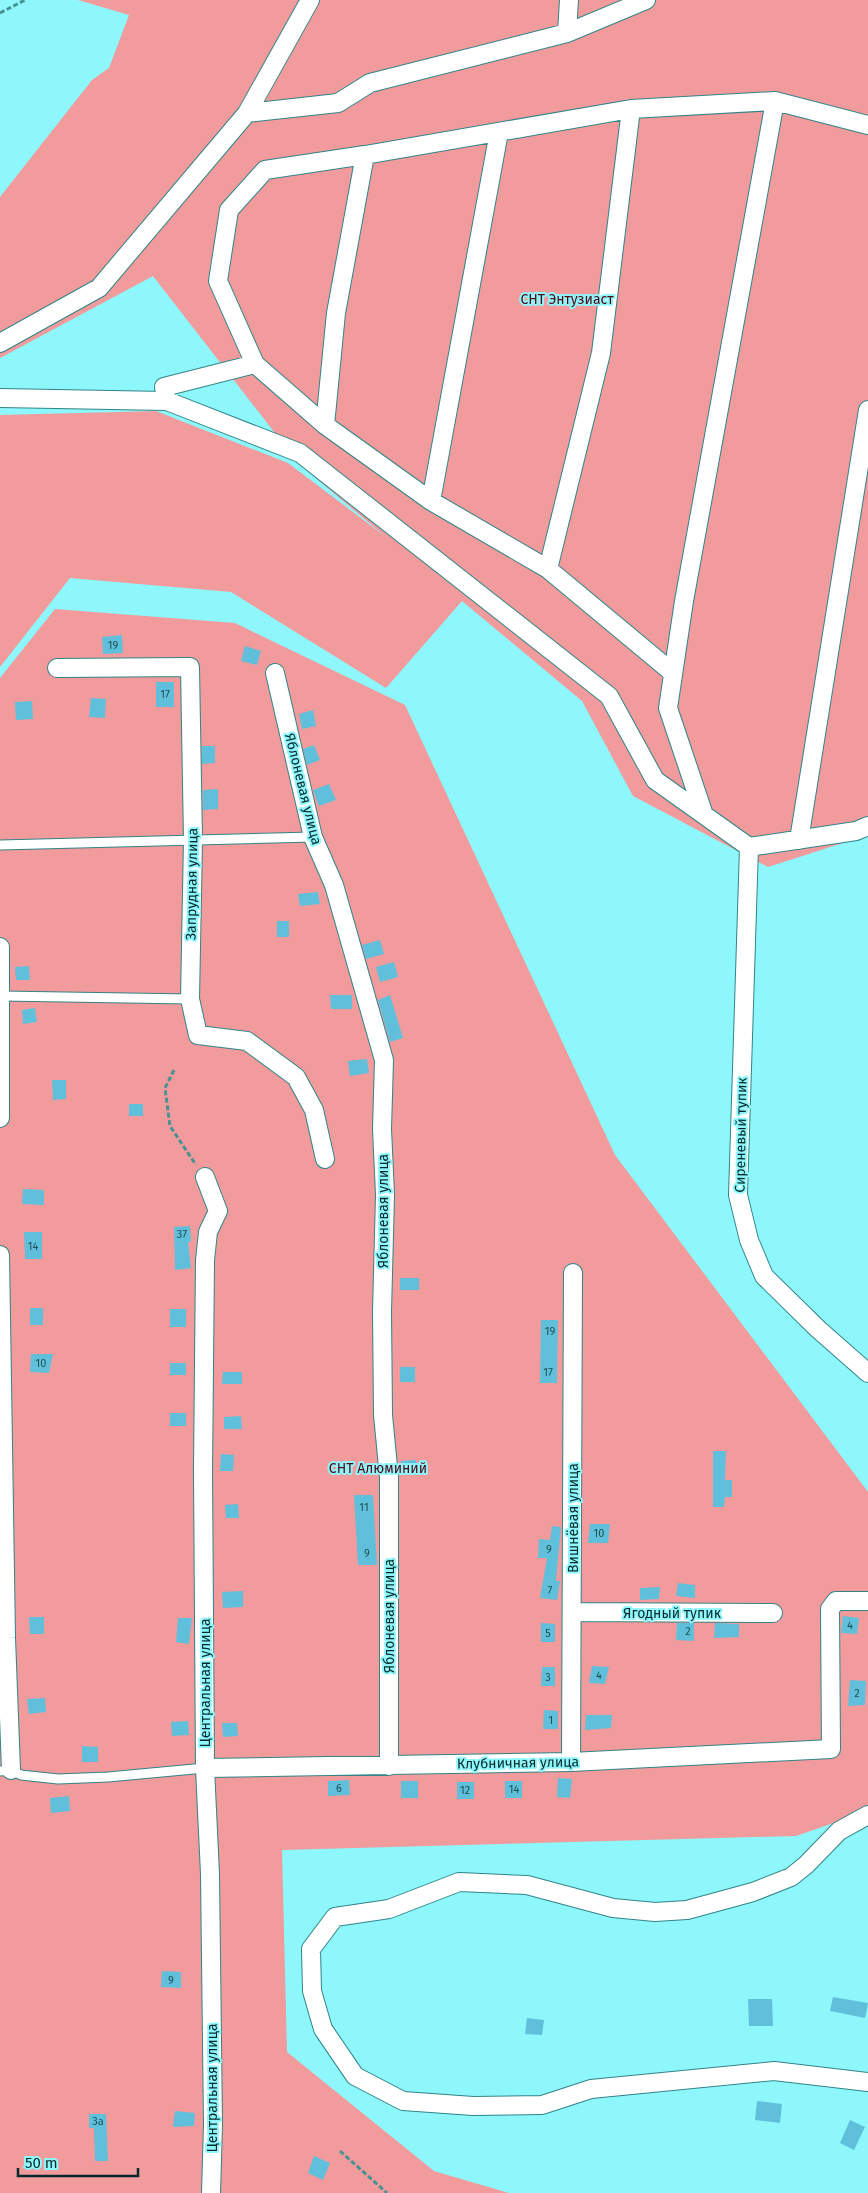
<svg xmlns="http://www.w3.org/2000/svg" width="868" height="2193" font-family="'Fira Sans',sans-serif">
  <style>
    .green { fill: #f29b9c }
    .building { fill: #60c0db }
    .lines { fill: none; stroke-linecap: round; stroke-linejoin: round }
    .lane-casing { stroke: #318487; stroke-width: 11 }
    .street-casing { stroke: #318487; stroke-width: 20 }
    .path { stroke: #4a9194; stroke-width: 3; stroke-dasharray: 5 2.5; stroke-linecap: butt }
    .lane { stroke: #fff; stroke-width: 9 }
    .street { stroke: #fff; stroke-width: 18 }
    .labels { text-anchor: middle; dominant-baseline: central; stroke-width: 4; stroke-linejoin: round; paint-order: stroke }
    .number-label { font-size: 11px; fill: #1c4f56 }
    .park-label { font-size: 14px; fill: #510613; stroke: #8ef7fc }
    .street-label { font-size: 14px; fill: #05292a; stroke: #8ef7fc }
  </style>
  <rect width="100%" height="100%" fill="#8ef7fc"/>
  <path class="green" d="M78,0H868V835L768,867L633,796L582,701L462,601L386,688L231,592L70,578L0,667V415L156,411L288,463L386,537L299,464L153,276L0,358V197L92,80L109,68L129,15Z
    M55,609L235,623L405,705L615,1155L868,1492V1811L796,1836L282,1850L287,2052L434,2171L509,2193H0V678Z"/>
  <path class="building" d="M122,635L123,653L103,654L102,637Z
    M245,646L261,651L257,665L241,661Z
    M156,682H174V707H156Z
    M91,698L106,699L105,718L89,717Z
    M32,701L33,719L16,720L15,702Z
    M313,710L316,726L302,729L299,714Z
    M314,745L320,760L307,765L303,749Z
    M202,746H215V763L202,764Z
    M329,784L336,800L319,806L313,790Z
    M218,789V809L203,810V790Z
    M318,892L320,904L300,906L298,894Z
    M277,921H289V937H277Z
    M380,940L384,954L366,959L362,945Z
    M394,962L398,977L380,982L376,967Z
    M29,966L30,980H16L15,967Z
    M330,995H352V1009H331Z
    M390,995L403,1038L390,1042L378,1000Z
    M35,1008L37,1022L23,1024L22,1010Z
    M367,1059L369,1073L350,1076L348,1061Z
    M52,1080H66V1099L53,1100Z
    M129,1104H143V1116H129Z
    M23,1189L44,1190V1205L22,1204Z
    M190,1226L191,1242H188L191,1268L175,1270L174,1227Z
    M24,1232H42V1259H25Z
    M400,1278H419V1290H400Z
    M30,1308H43V1325H30Z
    M170,1309H186V1327H170Z
    M541,1320H558L557,1383H540Z
    M31,1354H53L49,1373L30,1372Z
    M170,1363H186V1375H170Z
    M400,1367H415V1382H400Z
    M223,1372H242V1384H222Z
    M170,1413H186V1426H170Z
    M241,1416L242,1429H224V1417Z
    M713,1451H726L725,1480H732V1497H725L724,1507H713Z
    M221,1454L234,1455L233,1471H220Z
    M416,1460L417,1472L402,1473L401,1461Z
    M354,1495H373L377,1565H358Z
    M238,1504L239,1518H226L225,1505Z
    M590,1524H610L608,1543H588Z
    M552,1526L561,1527L556,1581H560L557,1600L540,1598L547,1558H538L539,1539L550,1540Z
    M678,1583L695,1585V1598L676,1596Z
    M660,1587L659,1599L640,1600V1588Z
    M243,1591V1607L223,1608L222,1592Z
    M843,1616L859,1618L857,1634L841,1633Z
    M29,1617H44V1634H30Z
    M178,1618H192L189,1644L176,1642Z
    M541,1623L555,1624V1642H541Z
    M677,1623H694V1641L676,1640Z
    M715,1623L739,1624V1637L714,1638Z
    M592,1666L609,1667L605,1684L589,1683Z
    M542,1667H555V1686H541Z
    M850,1680L866,1681L865,1705L848,1706Z
    M45,1698L46,1712L29,1714L27,1699Z
    M544,1710L558,1711V1729H543Z
    M586,1715H612L611,1728L585,1730Z
    M188,1721L189,1735L172,1736L171,1722Z
    M222,1723H237L238,1736L223,1737Z
    M82,1746L98,1747V1762H82Z
    M558,1778L572,1779L570,1798L557,1797Z
    M349,1780L350,1795L328,1796V1781Z
    M401,1781H418V1798H401Z
    M505,1781H522V1798H505Z
    M457,1782H474V1799H457Z
    M69,1796L70,1811L51,1813L50,1798Z
    M162,1971L181,1972V1988L161,1987Z
    M833,1997L868,2003L865,2018L830,2011Z
    M748,1999H772L773,2026H749Z
    M527,2018L544,2020L542,2035L525,2034Z
    M757,2101L782,2104L780,2123L755,2120Z
    M175,2111L195,2113L194,2126L173,2127Z
    M89,2114H106L108,2161H95L94,2128H89Z
    M850,2120L865,2127L854,2150L840,2143Z
    M314,2156L330,2163L323,2180L308,2173Z"/>
  <g class="lines">
    <defs>
      <path id="lane" d="M0,845L313,837
        M1,996L190,999
        M0,1771L11,1770L21,1775L58,1779L108,1777L205,1768"/>
      <path id="street" d="M567,33L569,0
        M247,113L338,103L370,83L567,33L646,0
        M0,343L99,288L247,113L310,0
        M0,398L167,401L300,453L609,696L655,780L749,847L856,831L868,826
        M167,401L164,387L255,364
        M325,425L336,313L365,155
        M431,501L499,132
        M548,569L601,353L631,109
        M57,668L190,667L193,840L190,999L198,1035L247,1041L296,1077L314,1110L325,1159
        M275,673L313,837L334,885L384,1060L382,1129L385,1195L382,1312L383,1415L389,1477V1766
        M673,673L548,569L431,501L325,425L255,364L218,281L229,210L265,170L365,155L631,109L775,101L868,125
        M704,815L668,708L684,601L775,101
        M799,840L868,410
        M749,847L738,1195L749,1240L764,1276L818,1329L868,1373
        M0,947V1118
        M205,1177L218,1211L208,1232L205,1260L203,1470L205,1768L210,1874L213,2125L211,2193
        M0,1255L6,1638L11,1770
        M572,1612L773,1613
        M571,1762L573,1273
        M205,1768L571,1762L831,1749L830,1609L836,1601H868
        M868,1815L839,1831L806,1865L791,1877L753,1892L687,1910L655,1912L613,1908L527,1885L459,1882L389,1909L335,1917L311,1949L312,1991L323,2029L355,2076L403,2101L473,2106L542,2105L591,2089L774,2071L868,2082"/>
    </defs>
    <use href="#lane" class="lane-casing"/>
    <use href="#street" class="street-casing"/>
    <path class="path" d="M0,13L25,0
      M174,1070L165,1088L170,1126L196,1165
      M340,2151L387,2193"/>
    <use href="#lane" class="lane"/>
    <use href="#street" class="street"/>
  </g>
  <g class="labels">
    <g class="number-label">
      <text x="113" y="645">19</text>
      <text x="165" y="694">17</text>
      <text x="182" y="1234">37</text>
      <text x="33" y="1246">14</text>
      <text x="550" y="1331">19</text>
      <text x="41" y="1363">10</text>
      <text x="548" y="1372">17</text>
      <text x="364" y="1507">11</text>
      <text x="599" y="1533">10</text>
      <text x="549" y="1549">9</text>
      <text x="367" y="1553">9</text>
      <text x="550" y="1590">7</text>
      <text x="850" y="1625">4</text>
      <text x="688" y="1631">2</text>
      <text x="548" y="1633">5</text>
      <text x="599" y="1675">4</text>
      <text x="548" y="1677">3</text>
      <text x="857" y="1693">2</text>
      <text x="551" y="1720">1</text>
      <text x="339" y="1788">6</text>
      <text x="514" y="1789">14</text>
      <text x="465" y="1790">12</text>
      <text x="171" y="1980">9</text>
      <text x="98" y="2121">3а</text>
    </g>
    <g class="park-label">
      <text x="567" y="299">СНТ Энтузиаст</text>
      <text x="378" y="1468">СНТ Алюминий</text>
    </g>
    <g class="street-label">
      <text transform="translate(303 789) rotate(76)">Яблоневая улица</text>
      <text transform="translate(192 884) rotate(-89)">Запрудная улица</text>
      <text transform="translate(741 1135) rotate(-89)">Сиреневый тупик</text>
      <text transform="translate(383 1211) rotate(-90)">Яблоневая улица</text>
      <text transform="translate(573 1518) rotate(-90)">Вишнёвая улица</text>
      <text x="672" y="1613">Ягодный тупик</text>
      <text transform="translate(389 1616) rotate(-90)">Яблоневая улица</text>
      <text transform="translate(205 1683) rotate(-90)">Центральная улица</text>
      <text transform="translate(518 1763) rotate(-1)">Клубничная улица</text>
      <text transform="translate(212 2088) rotate(-90)">Центральная улица</text>
    </g>
  </g>
  <path d="M18 2168v8h120v-8" fill="none" stroke="#05292a" stroke-width="2.5"/>
  <text x="25" y="2168" font-size="15" fill="#05292a" stroke="#8ef7fc" stroke-width="4" paint-order="stroke">50 m</text>
</svg>
